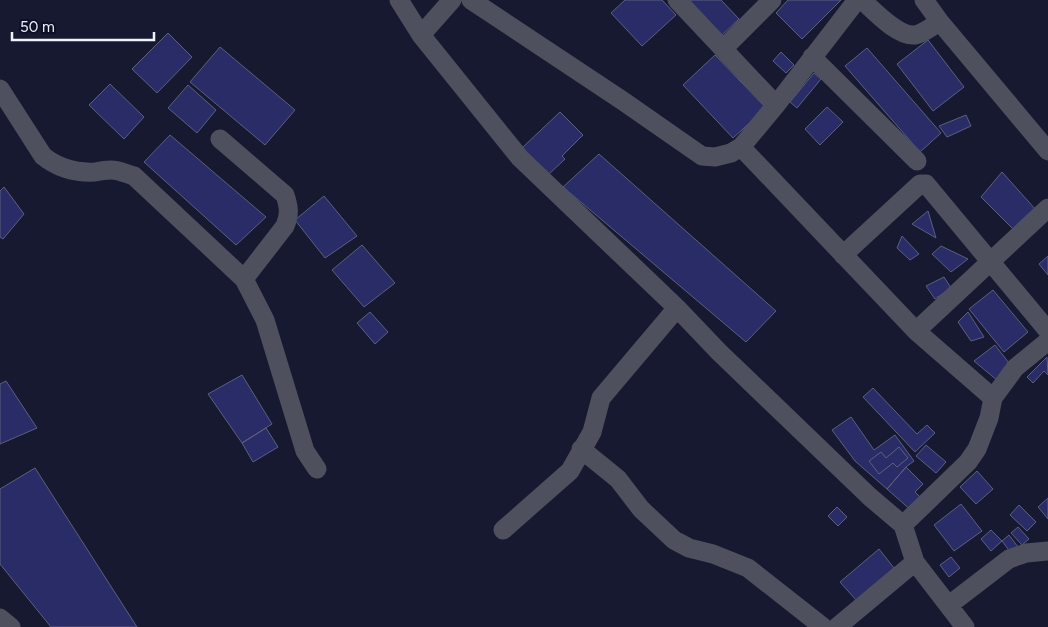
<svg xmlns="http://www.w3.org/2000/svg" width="1048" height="627" font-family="Figtree,sans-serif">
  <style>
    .building { fill: #2a2c67; stroke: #5c607d }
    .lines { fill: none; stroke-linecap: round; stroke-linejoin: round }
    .minor { stroke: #4e505d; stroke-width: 19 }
  </style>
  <rect width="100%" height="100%" fill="#171931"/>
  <path class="building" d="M625,0H662L676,15L642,46L611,13Z
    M691,0H721L739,19L720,37L687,3Z
    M788,0H841L802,39L776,13Z
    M168,33L192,57L157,93L132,69Z
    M928,40L964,87L933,111L897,64Z
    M220,47L295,110L265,145L190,82Z
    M867,48L941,133L920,152L845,66Z
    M781,52L794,65L786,73L773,61Z
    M715,55L766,108L733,138L683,85Z
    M814,73L821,79L797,108L790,102Z
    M110,84L144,117L124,139L89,105Z
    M188,85L216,110L197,133L168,108Z
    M827,107L843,122L820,145L805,129Z
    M560,112L583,135L562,156L565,159L548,175L522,148Z
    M966,115L971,126L947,137L939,126Z
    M170,135L266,217L236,245L144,162Z
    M599,154L776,311L746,342L563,187Z
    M1002,172L1036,210L1016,232L981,197Z
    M4,187L24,214L3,239L0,237V191Z
    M324,196L357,236L325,258L295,220Z
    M928,211L936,238L912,224Z
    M902,236L919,254L910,260L897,248Z
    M362,245L395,283L364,307L332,270Z
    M941,246L968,259L951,272L932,254Z
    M1048,256V275L1039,264Z
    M944,277L951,288L935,299L926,286Z
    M993,290L1028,332L1004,352L969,309Z
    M370,312L388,332L375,344L357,323Z
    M968,312L984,337L971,341L958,322Z
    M995,345L1009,363L998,381L974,361Z
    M1047,357L1048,375L1044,371L1033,383L1027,377Z
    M242,375L272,424L242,443L208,394Z
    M6,381L37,428L0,444V384Z
    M873,388L917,434L927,425L935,433L915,452L863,397Z
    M851,417L874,450L895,435L914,461L906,467L887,489L855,461L832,430Z
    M266,428L278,447L253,462L242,443Z
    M926,445L946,462L936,473L916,456Z
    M899,447L908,458L897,467L893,463L879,474L869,461L881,452L886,458Z
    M906,467L923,484L915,492L924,501L913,512L887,489Z
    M35,468L137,627H51L0,564V489Z
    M977,471L993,489L976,504L960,487Z
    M1048,498V519L1038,507Z
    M961,504L982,531L954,551L934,525Z
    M1019,505L1036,522L1027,531L1010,515Z
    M837,507L847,517L838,526L828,516Z
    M1018,527L1029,539L1022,545L1011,533Z
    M991,530L1002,541L991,551L981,539Z
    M1009,535L1018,547L1011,553L1002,541Z
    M879,549L894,568L856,600L840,582Z
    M951,557L960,568L949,577L940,565Z"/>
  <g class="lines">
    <path class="minor" d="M399,0L421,35L520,158L677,308L719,352L870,497L903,525L915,562L965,627
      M471,0L623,101L702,156L715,157L731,153L741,147L776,105L857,0
      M677,0L776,105
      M862,0C874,11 898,37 915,35C923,34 933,25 940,22
      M924,0L940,22L1048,151
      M421,35L452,0
      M723,49L772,0
      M812,57L917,161
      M0,89L43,156C58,168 76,173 95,172C100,171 106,170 111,170C119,170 127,174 134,176L244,279L265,320L305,451L317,469
      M220,139L285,195C289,207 290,214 285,226L244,279
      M741,147L916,331L993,398
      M843,255L920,184H926L1048,331
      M916,331L1048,208
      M581,449L618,479L641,509L674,540L689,548L713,554L748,568L823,627
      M903,525L968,462L977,449L989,418L993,398L1015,368L1048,341
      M503,530L570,471L592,432L601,398L677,308
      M949,605L1009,559L1026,553L1048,551
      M0,618L11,627
      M837,627L915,562"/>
  </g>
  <path d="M12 32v8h142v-8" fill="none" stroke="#f0f2fc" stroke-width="2.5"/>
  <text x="20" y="32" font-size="15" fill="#f0f2fc" stroke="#0e1027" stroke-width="4" paint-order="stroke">50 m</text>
</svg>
